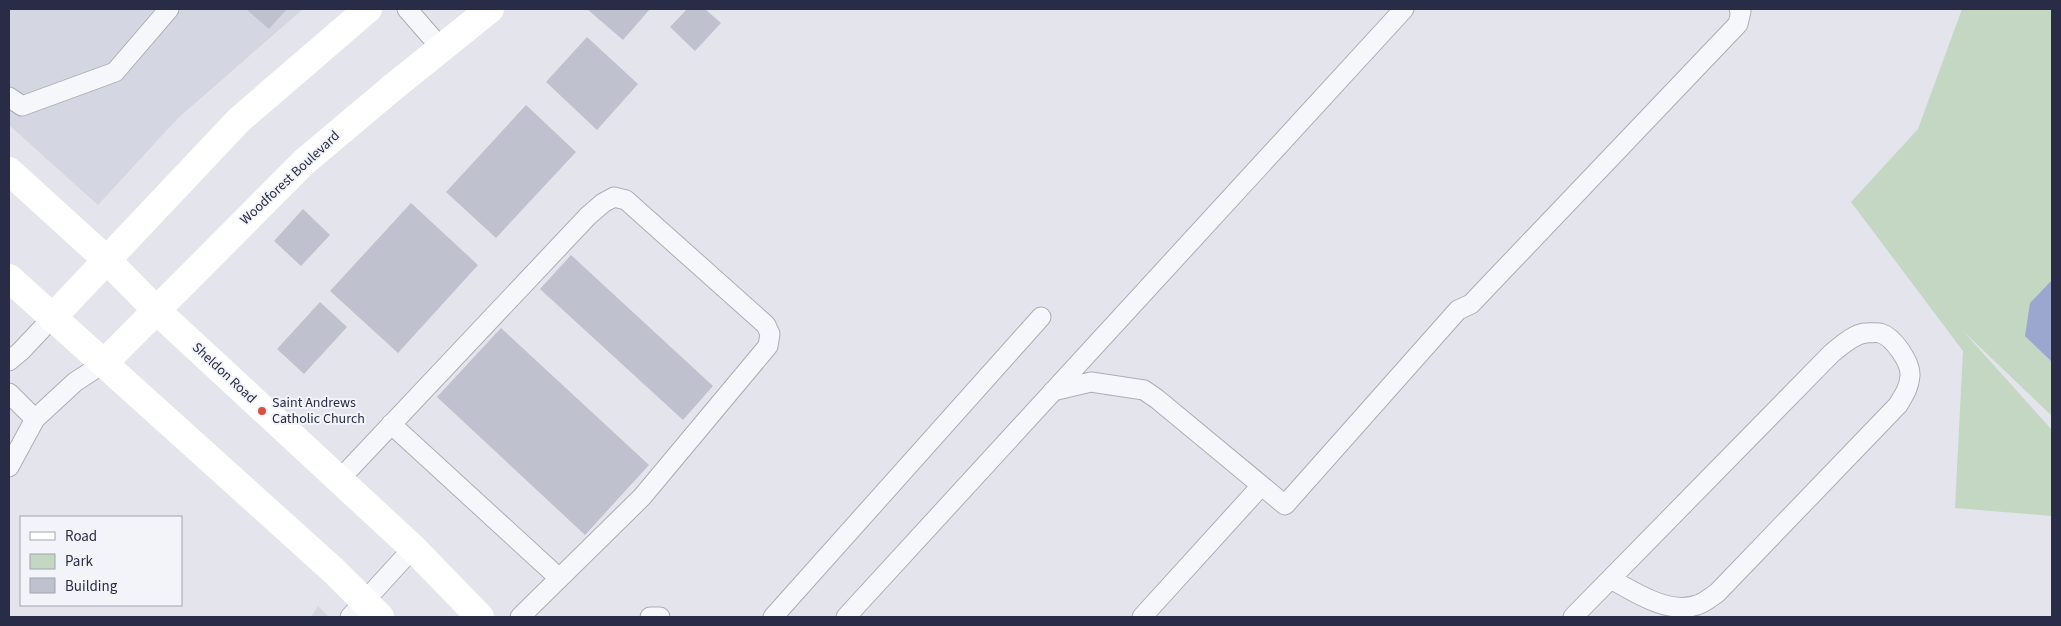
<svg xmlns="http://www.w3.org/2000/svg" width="2061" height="626" font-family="'Source Sans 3',sans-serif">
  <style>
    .built { fill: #d4d6e1 }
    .green { fill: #c3d7c3 }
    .water { fill: #9ba7cf }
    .building { fill: #c0c1cf }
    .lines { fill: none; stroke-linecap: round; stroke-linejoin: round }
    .service-casing { stroke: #abadba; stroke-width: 21 }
    .service { stroke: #f6f7fa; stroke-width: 19 }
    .secondary { stroke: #fff; stroke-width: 28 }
    .poi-dot { fill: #da503f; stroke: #f3f4f9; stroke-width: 2 }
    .labels { text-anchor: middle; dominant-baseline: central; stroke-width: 4; stroke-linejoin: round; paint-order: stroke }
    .street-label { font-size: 14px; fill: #292c46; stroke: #f3f4f9 }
    .poi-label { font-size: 14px; fill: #292c46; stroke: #f3f4f9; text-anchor: start }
  </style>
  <rect width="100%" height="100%" fill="#e3e4ec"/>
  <path class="built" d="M9,9H303L177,119L98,205L9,125Z
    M318,606L329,617H311Z"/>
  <path class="green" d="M1962,9H2052V416L1964,332L2052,430V516L1955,508L1963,351L1851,202L1918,129Z"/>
  <path class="water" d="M2052,280V362L2025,336L2030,303Z"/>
  <path class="building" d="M246,9H287L269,29Z
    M587,9H650L623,40Z
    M687,9H705L721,23L695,51L670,27Z
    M587,37L638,84L597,130L546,82Z
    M526,105L576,152L496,238L446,192Z
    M411,203L478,265L398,353L330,291Z
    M303,209L330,235L301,266L274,241Z
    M571,255L713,386L683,420L540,289Z
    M320,302L347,327L304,374L277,349Z
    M501,328L649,465L585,535L437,397Z"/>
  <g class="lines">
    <defs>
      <path id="service" d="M407,9L441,48
        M9,97L22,106L115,72L169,9
        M9,361L21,351L52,318
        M1053,391L1091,382L1144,390L1157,399L1285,505L1458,310L1471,304L1738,24L1741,11L1739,9
        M9,393L35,419
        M391,424L559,578
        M9,467L35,419L75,382L104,363
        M339,480L588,216L603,203L614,197L626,200L766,325L770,334L768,346L642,497L520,617
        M350,617L413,548
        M650,617H660
        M773,617L1041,317
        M846,617L1404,9
        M1142,617L1261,486
        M1573,617L1832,353C1841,346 1852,335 1865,333C1869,333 1877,332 1880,333C1894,337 1911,363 1910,376C1909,388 1904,395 1898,405L1717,593C1711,597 1704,603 1697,605C1669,615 1634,592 1611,579"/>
    </defs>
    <use href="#service" class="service-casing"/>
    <use href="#service" class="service"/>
    <path class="secondary" d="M9,171L108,261L156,310L413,548L480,617
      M9,278L334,571L380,617
      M52,318L239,120L368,9
      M104,363L304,162L392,88L490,9"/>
  </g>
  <circle class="poi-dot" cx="262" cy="411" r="5"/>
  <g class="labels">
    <g class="street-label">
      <text transform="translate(290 178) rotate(-43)">Woodforest Boulevard</text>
      <text transform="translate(224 373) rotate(43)">Sheldon Road</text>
    </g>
    <g class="poi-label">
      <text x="272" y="403">Saint Andrews<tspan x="272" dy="16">Catholic Church</tspan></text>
    </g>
  </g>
  <rect width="2061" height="626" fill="none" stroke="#292c46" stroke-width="20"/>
  <rect x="20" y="516" width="162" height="90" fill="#f3f4f9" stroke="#a2a4b1"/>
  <rect x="30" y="532" width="25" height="8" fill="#ffffff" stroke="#a2a4b1"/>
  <text x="65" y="541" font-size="15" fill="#292c46">Road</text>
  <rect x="30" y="554" width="25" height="15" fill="#c3d7c3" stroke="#a2a4b1"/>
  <text x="65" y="566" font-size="15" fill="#292c46">Park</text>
  <rect x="30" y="578" width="25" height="15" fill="#c0c1cf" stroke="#a2a4b1"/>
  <text x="65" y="591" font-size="15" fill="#292c46">Building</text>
</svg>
